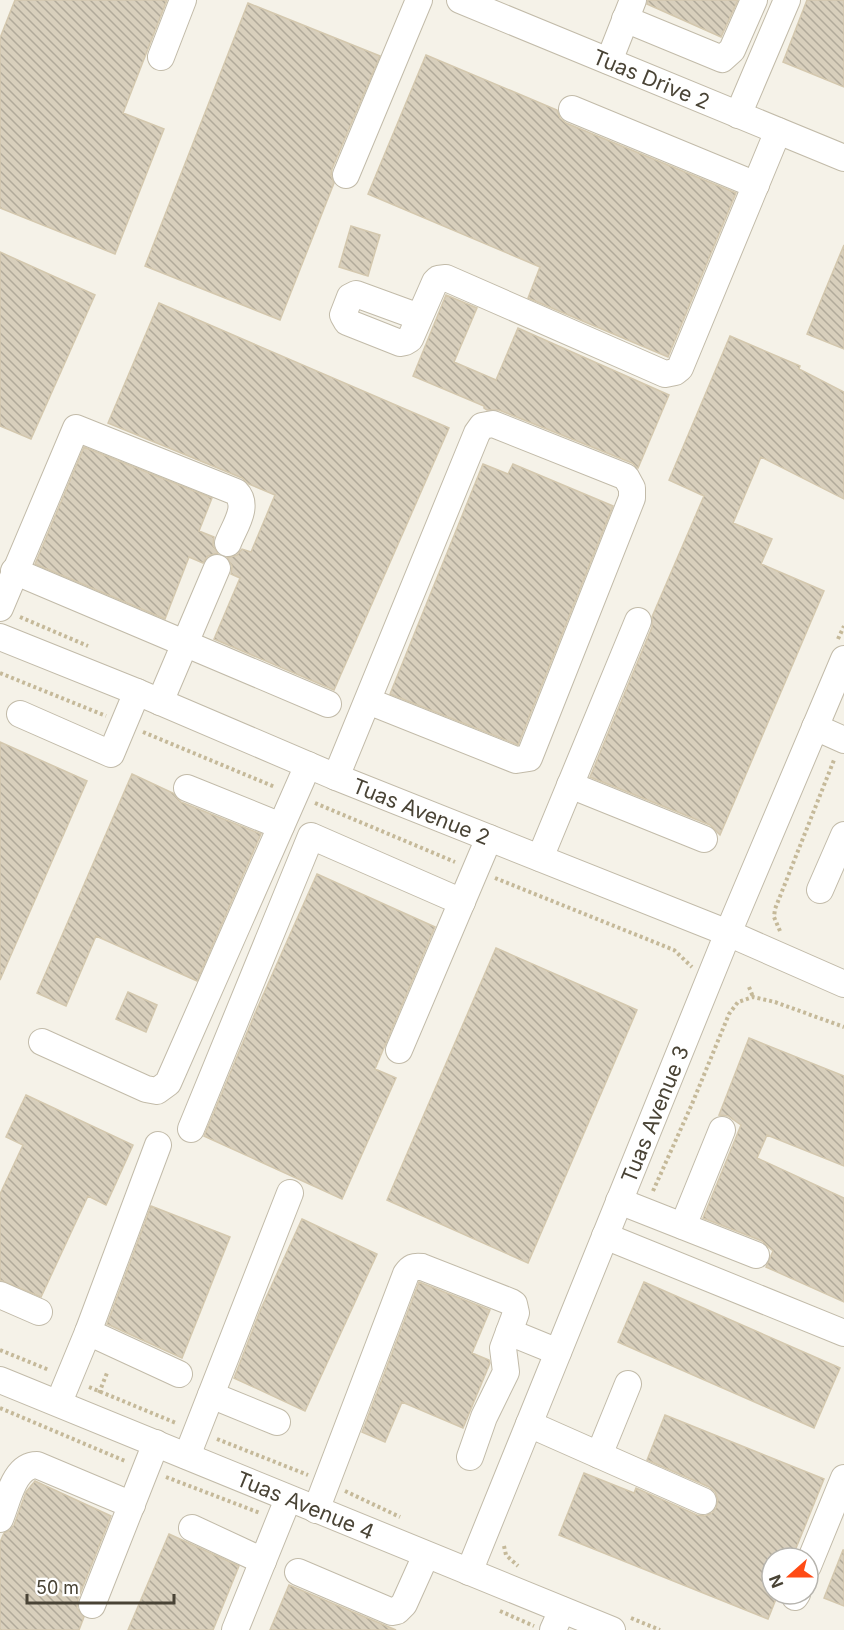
<svg xmlns="http://www.w3.org/2000/svg" width="844" height="1630" font-family="Inter,sans-serif">
  <style>
    .building { fill: url(#building-back-hatch); stroke: #d4c8ae; stroke-width: 1.5 }
    .lines { fill: none; stroke-linecap: round; stroke-linejoin: round }
    .minor-casing { stroke: #c2bba9; stroke-width: 28 }
    .path { stroke: #c5b999; stroke-width: 4; stroke-dasharray: 3 3; stroke-linecap: butt }
    .minor { stroke: #fff; stroke-width: 26 }
    .labels { text-anchor: middle; dominant-baseline: central; stroke-width: 4.5; stroke-linejoin: round; paint-order: stroke }
    .street-label { font-size: 21px; fill: #494335; stroke: #fff }
  </style>
  <defs>
    <pattern id="building-back-hatch" width="6" height="6" patternUnits="userSpaceOnUse" patternTransform="scale(1.5)"><rect width="6" height="6" fill="#d8cfbc"/><path d="M-1 5l2 2M0 0l6 6M5-1l2 2" fill="none" stroke="#b1aa9a"/></pattern>
  </defs>
  <rect width="100%" height="100%" fill="#f5f2e8"/>
  <path class="building" d="M15,0H167L123,113L164,129L115,254L0,208V38Z
    M648,0H738L721,37L647,4Z
    M807,0H844V87L783,62Z
    M248,3L380,56L332,169L331,176L334,183L280,320L145,266Z
    M426,55L557,110L560,118L566,123L736,193L668,357L528,298L540,267L368,194Z
    M351,226L380,235L368,276L339,267Z
    M844,245V349L807,334Z
    M0,252L95,295L31,439L0,426Z
    M446,295L477,308L454,362L496,380L518,328L669,395L638,468L632,463L499,410H487L484,408V406L413,376Z
    M159,303L449,428L334,690L214,639L240,578L231,574L232,566L227,558L237,555L242,549L251,552L275,495L249,484L242,478L108,423Z
    M730,336L800,366L799,369L844,392V499L761,457L733,523L772,539L761,564L824,591L720,835L710,825L590,777L652,627V617L704,496L669,480Z
    M84,447L212,498L199,531L214,537L213,545L218,553L208,556L203,563L189,557L165,619L35,564Z
    M483,464L508,474L513,464L613,506L518,745L390,694Z
    M0,742L87,781L0,980Z
    M132,774L173,793L181,802L261,834L197,981L96,936L66,1006L37,993Z
    M317,874L435,927L375,1069L396,1078L342,1199L204,1136L256,1011Z
    M496,948L637,1010L528,1263L387,1200Z
    M128,992L157,1005L146,1032L116,1019Z
    M749,1038L844,1076V1166L767,1135L757,1158L844,1198V1302L766,1267L773,1251L762,1241L703,1218L741,1125L728,1116L719,1115Z
    M26,1095L133,1145L106,1205L88,1196L41,1297L0,1280V1194L23,1145L6,1137Z
    M151,1206L230,1237L182,1358L107,1324Z
    M302,1219L377,1254L305,1411L234,1378L260,1311Z
    M419,1282L490,1310L472,1353L489,1360L490,1363L463,1428L402,1402L385,1442L362,1432Z
    M644,1282L840,1368L814,1428L618,1342Z
    M665,1415L824,1479L792,1558H772V1594H778L768,1619L559,1535L584,1473L634,1493L636,1488L697,1515L705,1516L712,1513L716,1508L718,1500L715,1492L709,1487L647,1460Z
    M35,1481L111,1516L78,1599L77,1608L84,1617L79,1630H0V1542L4,1533L10,1530L14,1525L26,1492Z
    M169,1534L239,1566L213,1630H128Z
    M843,1550H844V1606L824,1598Z
    M289,1585L396,1630H270Z"/>
  <g class="lines">
    <defs>
      <g id="minor">
        <path id="s1" d="M460,0L844,158"/>
        <path d="M625,19L722,59L732,50L754,0"/>
        <path d="M161,57L183,0"/>
        <path d="M609,61L633,0"/>
        <path d="M572,109L756,185"/>
        <path d="M738,115L787,0"/>
        <path d="M346,175L419,0"/>
        <path d="M419,317L356,294L350,297L343,315L347,322L400,343L405,342L410,339L435,282L438,279L446,278L665,374L675,372L680,368L778,131"/>
        <path d="M14,571L328,704"/>
        <path d="M0,608L76,428L236,492C250,506 234,527 228,543"/>
        <path id="s2" d="M0,637L137,692L336,777L728,933L844,984"/>
        <path d="M160,702L217,568"/>
        <path d="M20,714L111,754L137,692"/>
        <path d="M815,727L844,740"/>
        <path d="M336,777L477,433L482,426L493,424L626,477L632,488V498L529,758L516,760L368,701"/>
        <path d="M570,785L704,839"/>
        <path d="M187,788L281,826"/>
        <path d="M540,858L638,621"/>
        <path d="M820,890L844,835"/>
        <path d="M42,1042L146,1089L157,1091L168,1083L308,765"/>
        <path d="M399,1050L489,838"/>
        <path d="M191,1129L311,836L462,902"/>
        <path d="M619,1201L756,1255"/>
        <path d="M683,1226L722,1130"/>
        <path d="M605,1236L844,1333"/>
        <path d="M0,1295L39,1312"/>
        <path d="M88,1332L179,1374"/>
        <path d="M509,1332L558,1352"/>
        <path id="s3" d="M0,1380L612,1630"/>
        <path d="M211,1395L277,1422"/>
        <path d="M59,1402L88,1332L158,1145"/>
        <path d="M529,1424L703,1501"/>
        <path d="M599,1455L628,1384"/>
        <path d="M187,1456L290,1193"/>
        <path d="M316,1510L406,1274C411,1267 414,1266 422,1267L511,1302L514,1304L516,1313L503,1348L506,1372L484,1417L470,1457"/>
        <path d="M0,1519C8,1500 14,1465 37,1465L132,1505"/>
        <path d="M192,1528L263,1561"/>
        <path d="M808,1566L844,1478"/>
        <path d="M298,1572L392,1612L397,1611L404,1604L426,1555"/>
        <path id="s4" d="M469,1572L728,933L844,659"/>
        <path d="M795,1597L797,1594"/>
        <path d="M92,1605L156,1443"/>
        <path d="M235,1630L288,1499"/>
        <path d="M553,1630L562,1610"/>
      </g>
    </defs>
    <use href="#minor" class="minor-casing"/>
    <path class="path" d="M20,617L88,646
      M838,639L844,626
      M0,673L106,716
      M143,732L275,787
      M315,803L455,862
      M495,878L674,950L692,967
      M780,931L774,917L775,909L834,760
      M749,987L753,997
      M653,1191L692,1104L729,1014L738,1002L753,997L775,1002L844,1027
      M0,1350L49,1370
      M89,1387L176,1423
      M99,1393L107,1373
      M0,1408L125,1461
      M217,1439L308,1475
      M166,1477L260,1513
      M345,1491L400,1517
      M504,1546L506,1555L518,1566
      M500,1611L534,1626
      M631,1618L660,1630"/>
    <use href="#minor" class="minor"/>
  </g>
  <g class="labels">
    <g class="street-label">
      <text stroke="none"><textPath href="#s1" startOffset="207">Tuas Drive 2</textPath></text>
      <text stroke="none"><textPath href="#s2" startOffset="456">Tuas Avenue 2</textPath></text>
      <text stroke="none"><textPath href="#s4" startOffset="494">Tuas Avenue 3</textPath></text>
      <text stroke="none"><textPath href="#s3" startOffset="330">Tuas Avenue 4</textPath></text>
    </g>
  </g>
  <g transform="translate(790 1576) rotate(249)"><circle r="28" fill="#ffffff" stroke="#b6b4ae" stroke-width="1.5"/>
  <path d="M0-4.5L10 22L0 15L-10 22Z" fill="#ff4b15"/>
  <text y="-9" font-size="16" font-weight="bold" text-anchor="middle" fill="#494335">N</text>
  </g>
  <path d="M27 1594v9h147v-9" fill="none" stroke="#494335" stroke-width="3"/>
  <text x="36" y="1594" font-size="18" fill="#494335" stroke="#ffffff" stroke-width="4.5" paint-order="stroke">50 m</text>
</svg>
